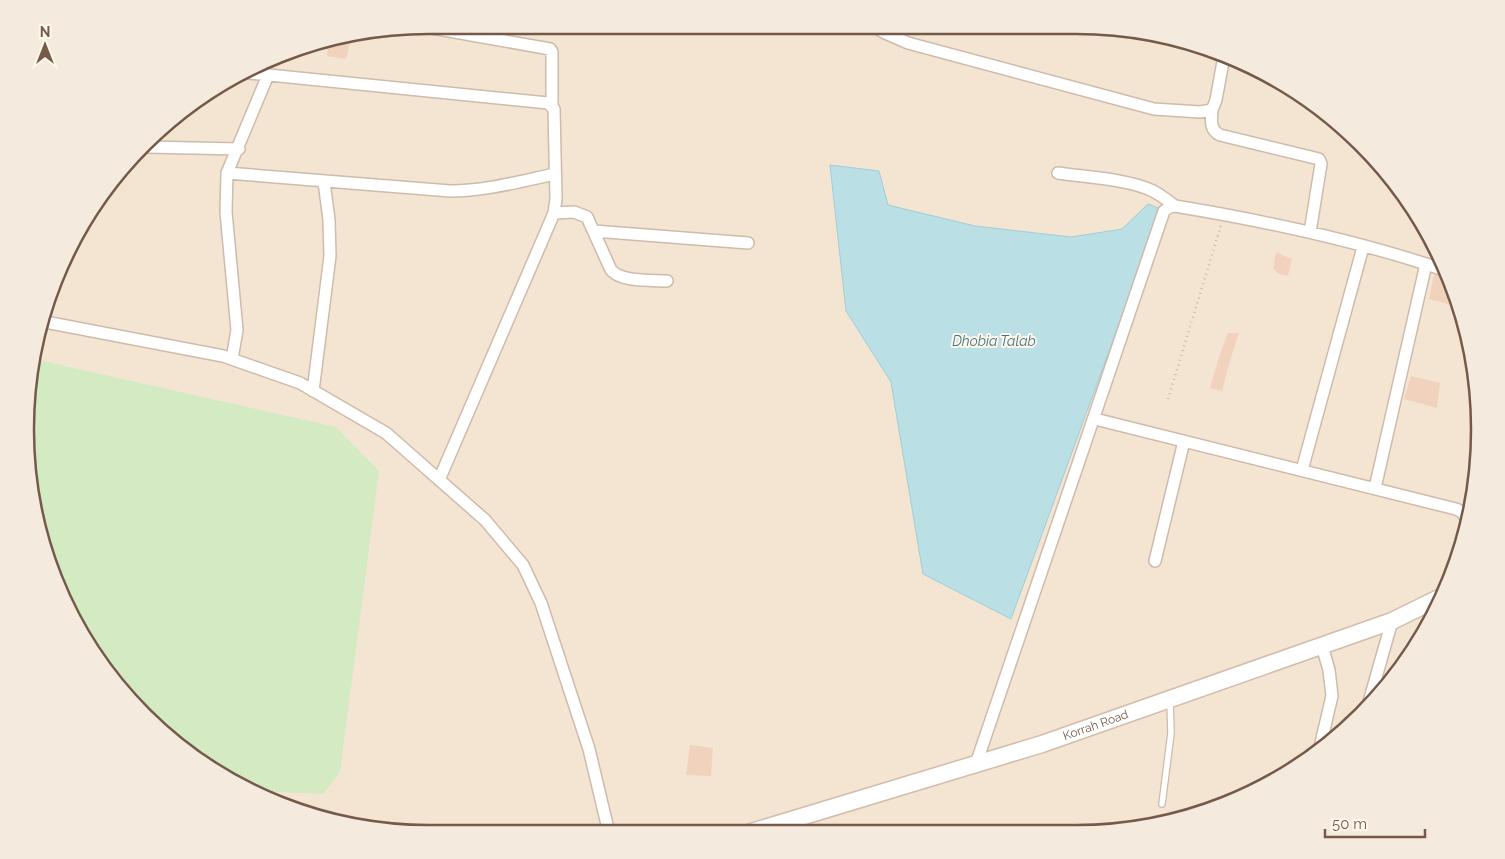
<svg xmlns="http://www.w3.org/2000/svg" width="1505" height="859" font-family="Raleway,sans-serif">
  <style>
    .residential { fill: #f4e5d3 }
    .green { fill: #d3eac3 }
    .water { fill: #badfe5; stroke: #a0ced7 }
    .building { fill: #f1d2bd }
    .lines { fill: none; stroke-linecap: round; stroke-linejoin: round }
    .service-casing { stroke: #cebbab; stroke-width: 8 }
    .minor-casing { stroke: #cebbab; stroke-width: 14 }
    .secondary-casing { stroke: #d2bdac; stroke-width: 19 }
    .path { stroke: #d6b5a0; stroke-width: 2.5; stroke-dasharray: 1 4; stroke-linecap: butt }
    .service { stroke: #fff; stroke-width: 5.5 }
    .minor { stroke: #fff; stroke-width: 11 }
    .secondary { stroke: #fff; stroke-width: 16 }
    .labels { text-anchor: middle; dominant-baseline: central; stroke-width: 4; stroke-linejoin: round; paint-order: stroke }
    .street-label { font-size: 12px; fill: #755a4a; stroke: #fff7eb }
    .water-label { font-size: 14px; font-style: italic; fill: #417681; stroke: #fff7eb }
    .rim { fill: none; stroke: #755a4a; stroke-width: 2.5 }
  </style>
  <rect width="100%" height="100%" fill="#fcf3e5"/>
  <path class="residential" d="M430,25L1102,26L1206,47L1300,93L1361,143L1412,205L1449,274L1472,350L1480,429L1472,508L1449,584L1412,654L1361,716L1278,780L1205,813L1102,833H403L299,812L205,766L109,676L47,560L25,430L39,325L93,205L183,108L300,46Z"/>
  <path class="green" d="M34,359L336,427L379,471L340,772L323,794L256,791L205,766L109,676L47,560L25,430Z"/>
  <path class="water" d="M830,165L879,171L888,205L975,226L1071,237L1122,229L1148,204L1161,209L1011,619L923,574L891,382L846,311Z"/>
  <path class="building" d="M351,38L346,59L327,56L329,42Z
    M1276,252L1292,259L1288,276L1279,274L1273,268Z
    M1435,269L1449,274L1459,307L1429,299Z
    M1228,333H1239L1229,364L1222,391L1210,388L1218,360Z
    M1411,376L1440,383L1437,408L1404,399Z
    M690,745L713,748L711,776L686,775Z"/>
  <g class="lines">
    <defs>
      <path id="service" d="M1162,804L1171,733L1170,701"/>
      <path id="minor" d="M432,25V28L550,49L552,52V106
        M874,26L883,32L908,43L1154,109L1200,112L1212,110L1216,100L1224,56
        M249,73L548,103L554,109L556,199L554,213L439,480
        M1212,110C1211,121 1210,130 1220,135L1319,159L1321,164L1310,232
        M148,147L239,149
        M227,173L450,191C486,191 521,181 555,174
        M1058,173C1084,177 1129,179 1153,191C1161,195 1168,201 1175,206
        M554,213L574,212L587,217L611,270C621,282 651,280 667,281
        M594,231L748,243
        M40,321L223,356L300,383L386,433L485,520L523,565L541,603L589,749L609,833
        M232,359L237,330L226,212L227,173L268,75
        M313,391L330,256L329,220L324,182
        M1095,419L1456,509L1462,512L1468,522
        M1302,470L1363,247
        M1375,488L1426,264
        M1155,561L1184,441
        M1367,709L1392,621
        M1320,747L1332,696L1329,670L1322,646
        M976,764L1164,211L1170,207L1175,206C1266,221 1360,241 1447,271"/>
      <g id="secondary">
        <path id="s1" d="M748,833L1042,744L1392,621L1443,596"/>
      </g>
    </defs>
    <use href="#service" class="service-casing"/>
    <use href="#minor" class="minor-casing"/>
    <use href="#secondary" class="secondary-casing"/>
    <path class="path" d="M1168,399L1221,225"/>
    <use href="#service" class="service"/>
    <use href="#minor" class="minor"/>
    <use href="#secondary" class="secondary"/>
  </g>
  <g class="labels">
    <g class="street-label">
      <text stroke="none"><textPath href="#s1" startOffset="364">Korrah Road</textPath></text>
    </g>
    <g class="water-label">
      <text x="994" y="341">Dhobia Talab</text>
    </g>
  </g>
  <path d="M0 0H1505V859H0ZM429 34H1076A395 395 0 0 1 1471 429V430A395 395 0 0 1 1076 825H429A395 395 0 0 1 34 430V429A395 395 0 0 1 429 34Z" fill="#f4eade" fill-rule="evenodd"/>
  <path class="rim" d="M429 34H1076A395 395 0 0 1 1471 429V430A395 395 0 0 1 1076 825H429A395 395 0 0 1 34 430V429A395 395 0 0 1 429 34Z"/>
  <g transform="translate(45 45)" stroke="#fff7eb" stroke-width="4" paint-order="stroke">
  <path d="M0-4L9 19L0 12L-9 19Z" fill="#755a4a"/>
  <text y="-8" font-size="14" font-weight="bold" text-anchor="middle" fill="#755a4a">N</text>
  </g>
  <path d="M1325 829v8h100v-8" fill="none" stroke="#755a4a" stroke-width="2.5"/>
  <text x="1332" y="829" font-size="15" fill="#755a4a" stroke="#fff7eb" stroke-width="4" paint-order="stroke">50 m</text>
</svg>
